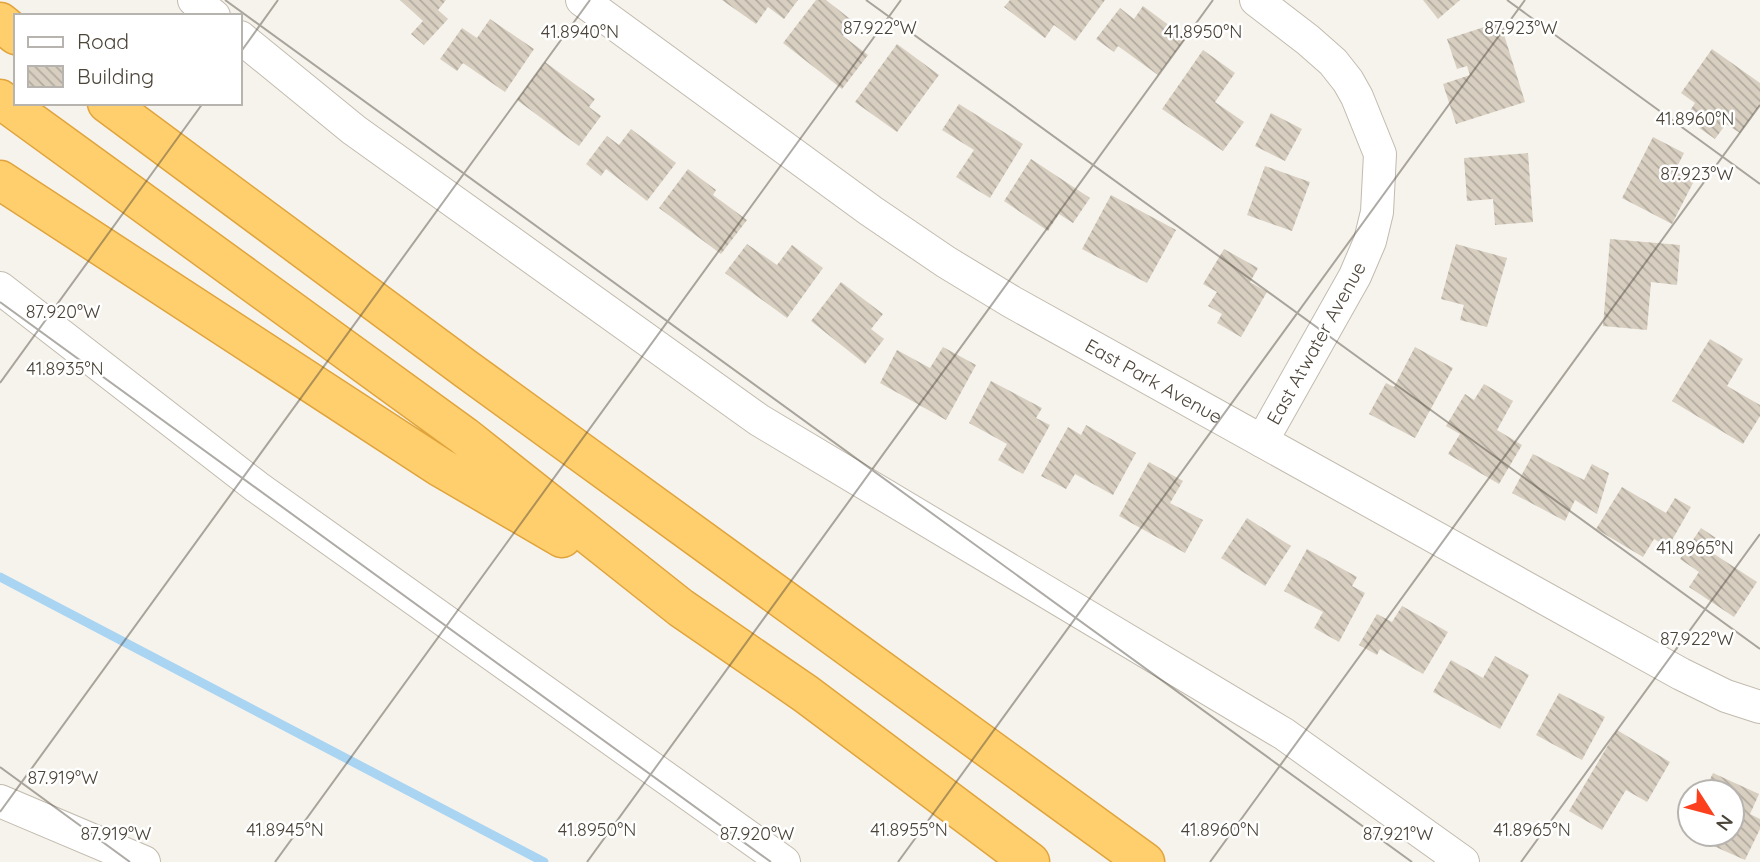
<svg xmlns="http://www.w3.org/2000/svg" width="1760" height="862" font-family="Quicksand,sans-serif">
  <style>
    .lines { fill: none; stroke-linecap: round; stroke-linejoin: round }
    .stream { stroke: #a9d4f2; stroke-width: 9 }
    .building { fill: url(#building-back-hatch) }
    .minor-casing { stroke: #c2bbae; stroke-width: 34 }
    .highway-casing { stroke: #e0a43c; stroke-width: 41 }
    .minor { stroke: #fff; stroke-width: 32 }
    .highway { stroke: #ffcf6e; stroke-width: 38 }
    .ticks { fill: none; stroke: #4b4439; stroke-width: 2; stroke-opacity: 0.45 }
    .labels { text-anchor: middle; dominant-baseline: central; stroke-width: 5; stroke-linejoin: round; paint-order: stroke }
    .street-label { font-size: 19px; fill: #4b4439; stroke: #fff }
    .ticks-label { font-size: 18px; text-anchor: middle; fill: #4b4439; stroke: #fff; stroke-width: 5; stroke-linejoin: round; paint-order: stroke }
  </style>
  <defs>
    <pattern id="building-back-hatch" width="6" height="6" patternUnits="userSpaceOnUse" patternTransform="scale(1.75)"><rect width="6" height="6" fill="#d8cfc1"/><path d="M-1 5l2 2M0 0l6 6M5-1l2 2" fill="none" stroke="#b1aa9e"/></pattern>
  </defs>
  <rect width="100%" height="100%" fill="#f6f3ec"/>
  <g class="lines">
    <path class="stream" d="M0,577L544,862"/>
  </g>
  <path class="building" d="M400,0H446L438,10L448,19L424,45L411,34L423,21Z
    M722,0H798L784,19L768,7L756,24Z
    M816,0H826L854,22L843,36L868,55L842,89L783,43Z
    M1010,0H1105L1075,41L1054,25L1045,38L1004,7Z
    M1423,0H1460L1438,19Z
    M1143,6L1186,38L1158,75L1118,46L1114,52L1096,39L1120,8L1134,19Z
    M490,19L534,49L505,92L463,63L457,71L440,59L462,28L477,38Z
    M1500,22L1525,102L1456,124L1443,84L1470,75L1467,66L1457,69L1447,39Z
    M897,44L939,75L897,132L855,102Z
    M1712,49L1760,83V105L1740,133L1726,124L1715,139L1685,118L1695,103L1681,93Z
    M1203,50L1235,73L1215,102L1244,122L1223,151L1162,109Z
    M545,62L595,99L589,107L601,116L579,146L517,100Z
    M959,104L1023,144L990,198L956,177L974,150L942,130Z
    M1271,113L1302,129L1285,161L1255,146Z
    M631,129L676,163L647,201L606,169L601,176L586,164L607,136L619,145Z
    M1653,137L1684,153L1675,171L1694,181L1672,224L1622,198Z
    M1528,153L1533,222L1495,225L1493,199L1467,201L1464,158Z
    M1031,159L1090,198L1073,223L1059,214L1048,231L1004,201Z
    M1265,166L1310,182L1292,231L1247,215Z
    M688,169L716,190L713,195L747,220L721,254L659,208Z
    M1111,195L1176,230L1147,283L1082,249Z
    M1610,239L1680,245L1677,285L1651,282L1647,330L1603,326Z
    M747,244L777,265L792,245L823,268L787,318L725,273Z
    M1456,244L1507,258L1487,327L1460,320L1464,305L1441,299Z
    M1224,249L1258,268L1250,282L1267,292L1241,337L1217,323L1222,314L1208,306L1217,292L1203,284Z
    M841,282L883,314L871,329L884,339L865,364L811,321Z
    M1710,339L1743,359L1727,386L1760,405V416L1743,444L1672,401Z
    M943,347L976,365L946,420L880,383L897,350L930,368Z
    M1415,347L1453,368L1415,438L1369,414L1386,383L1394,387Z
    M991,381L1042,408L1036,418L1050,425L1023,474L998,460L1007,444L969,423Z
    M1484,384L1513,401L1497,430L1522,445L1499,484L1448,454L1460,434L1446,426L1465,394L1474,400Z
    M1086,425L1136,453L1113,495L1075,474L1066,489L1041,476L1068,427L1081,435Z
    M1533,454L1584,480L1592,464L1609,473L1597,514L1575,500L1565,521L1512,493Z
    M1149,462L1183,481L1170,503L1203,520L1185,553L1119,516Z
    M1622,487L1666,513L1675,498L1691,507L1668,547L1654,539L1643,557L1596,529Z
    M1247,518L1291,546L1265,586L1221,558Z
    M1701,528L1716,538L1708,550L1757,582L1734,617L1689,587L1699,572L1680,559Z
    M1307,549L1357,577L1352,586L1365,593L1339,642L1314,628L1323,612L1284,591Z
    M1402,606L1448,632L1423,674L1380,649L1377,655L1359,645L1377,614L1392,622Z
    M1495,656L1529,675L1500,729L1433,692L1451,660L1483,678Z
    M1559,693L1605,717L1582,760L1536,735Z
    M1617,730L1670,762L1647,802L1626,790L1602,830L1569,811Z
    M1713,773L1759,794L1750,814L1760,819V829L1745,860L1709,844L1713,834H1732V792H1704Z"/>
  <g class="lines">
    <defs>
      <g id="minor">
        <path d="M194,0L214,16"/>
        <path id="s1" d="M582,0L871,211L946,262L1012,302L1681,674L1726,696L1760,707"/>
        <path d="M1256,0L1308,40L1333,62L1348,81L1357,97L1380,154L1377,212L1370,241L1355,276L1262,441"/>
        <path d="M240,37L354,130L759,420L1284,734L1463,862"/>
        <path d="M0,288L257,487L784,862"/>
        <path d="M0,801L144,862"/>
      </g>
      <path id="highway" d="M0,22L16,35
        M0,99L464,436L681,608L806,694L1030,862
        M107,103L466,369L1145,862
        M0,180L440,467L562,538"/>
    </defs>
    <use href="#minor" class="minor-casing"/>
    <use href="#highway" class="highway-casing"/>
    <use href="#minor" class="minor"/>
    <use href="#highway" class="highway"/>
  </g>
  <path class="ticks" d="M225,0L1412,862M866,0L1760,649M1507,0L1760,184M240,53L278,0M0,302L771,862M0,383L203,103M0,767L130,862M0,812L590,0M275,862L901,0M587,862L1213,0M898,862L1525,0M1210,862L1760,105M1521,862L1760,534"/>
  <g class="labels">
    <g class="street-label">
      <text transform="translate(1316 343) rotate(-61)">East Atwater Avenue</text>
      <text stroke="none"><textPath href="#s1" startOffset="688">East Park Avenue</textPath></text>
    </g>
  </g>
  <g class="ticks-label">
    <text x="1521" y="34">87.923°W</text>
    <text x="880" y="34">87.922°W</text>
    <text x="1203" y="38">41.8950°N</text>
    <text x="580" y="38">41.8940°N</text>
    <text x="1695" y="125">41.8960°N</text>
    <text x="1697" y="180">87.923°W</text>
    <text x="63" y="318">87.920°W</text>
    <text x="65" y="375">41.8935°N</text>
    <text x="1695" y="554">41.8965°N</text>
    <text x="1697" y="645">87.922°W</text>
    <text x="63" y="784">87.919°W</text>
    <text x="285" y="836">41.8945°N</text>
    <text x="597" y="836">41.8950°N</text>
    <text x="909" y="836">41.8955°N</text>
    <text x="1220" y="836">41.8960°N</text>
    <text x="1532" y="836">41.8965°N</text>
    <text x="116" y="840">87.919°W</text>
    <text x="757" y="840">87.920°W</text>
    <text x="1398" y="840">87.921°W</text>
  </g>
  <rect x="14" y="14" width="228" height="91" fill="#ffffff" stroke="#b7b4b0" stroke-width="2"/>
  <rect x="28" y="37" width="35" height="10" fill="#ffffff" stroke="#b7b4b0" stroke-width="2"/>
  <text x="77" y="49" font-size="21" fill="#4b4439">Road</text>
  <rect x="28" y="66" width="35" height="21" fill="url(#building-back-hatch)" stroke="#b7b4b0" stroke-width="2"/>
  <text x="77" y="84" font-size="21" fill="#4b4439">Building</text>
  <g transform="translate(1711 813) rotate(126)"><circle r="33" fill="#ffffff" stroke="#b7b4b0" stroke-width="2"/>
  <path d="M0-5L12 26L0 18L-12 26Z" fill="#fc3f1d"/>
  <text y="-10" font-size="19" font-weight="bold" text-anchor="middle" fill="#4b4439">N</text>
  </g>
</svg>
